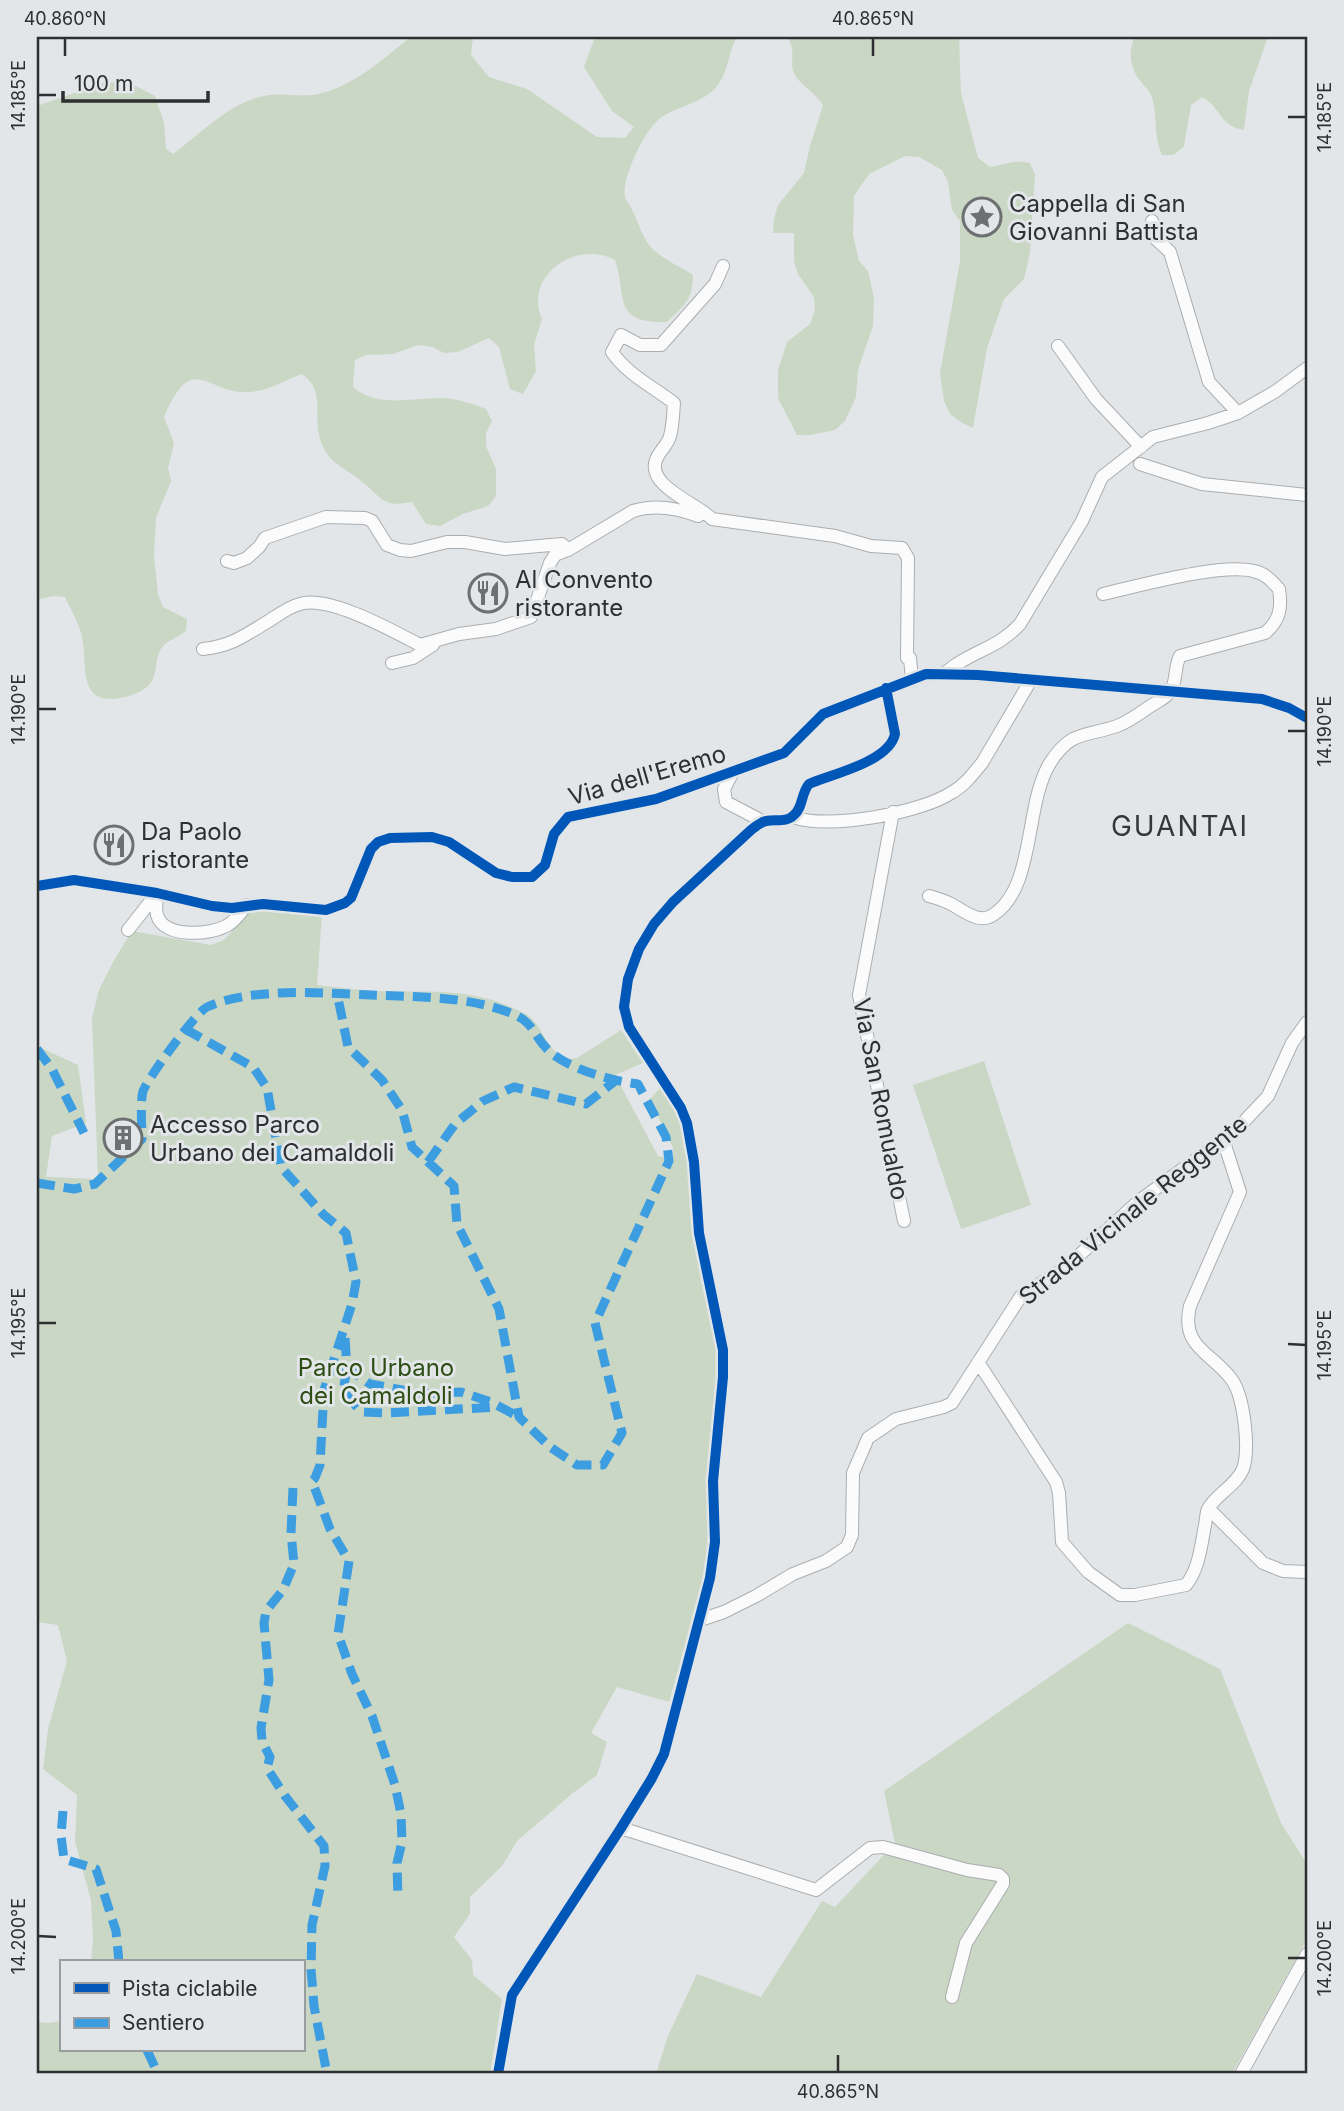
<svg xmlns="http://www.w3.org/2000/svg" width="1344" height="2111" font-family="Inter,sans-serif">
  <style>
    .green { fill: #c9d7c4 }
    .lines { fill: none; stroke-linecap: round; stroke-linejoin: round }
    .minor-casing { stroke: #abadaf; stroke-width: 14 }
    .minor { stroke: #fbfbfc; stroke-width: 12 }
    .quiet { stroke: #3d9de1; stroke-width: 9; stroke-dasharray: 18 9; stroke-linecap: butt }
    .cycleway-casing { stroke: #e2e6e9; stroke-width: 15 }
    .cycleway { stroke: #0057b8; stroke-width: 10 }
    .ticks { fill: none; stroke: #2d2f30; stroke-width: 2.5 }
    .labels { text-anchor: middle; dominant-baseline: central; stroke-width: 6; stroke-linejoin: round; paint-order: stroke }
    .poi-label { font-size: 24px; fill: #2d2f30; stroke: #e2e6e9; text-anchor: start }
    .street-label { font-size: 24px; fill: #2d2f30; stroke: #e2e6e9 }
    .park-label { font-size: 24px; fill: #2e4e14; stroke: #e2e6e9 }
    .quarter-label { font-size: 28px; letter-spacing: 2px; fill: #35383b; stroke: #e2e6e9 }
    .neatline { fill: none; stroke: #2d2f30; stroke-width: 2.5 }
    .ticks-label { font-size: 18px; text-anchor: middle; fill: #2d2f30 }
  </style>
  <rect width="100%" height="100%" fill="#e3e6e8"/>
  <path class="green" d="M410,37H473L471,55L489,77L527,89L597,137L625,138L634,127L612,111L584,67L595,37H737C728,52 729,71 717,86C703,104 675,106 658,120C644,132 621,179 625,197C626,201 629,203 630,206C637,218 641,234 649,245C660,258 679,266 693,275C693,300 684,305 667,322C611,324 627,294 615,260C576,239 523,276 542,319L534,345L536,371L523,394L510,389L499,347L489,338L458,352L444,353L432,347L418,345L393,354L366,355L355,360L353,387C378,409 412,397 443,398C458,399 473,404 486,409L492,421L486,433V446L496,469V496L488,506L463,514L440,526L426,524L412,502C384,507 384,501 365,484C351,471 333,466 324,449C309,420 329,393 302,374C286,380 268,391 250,392C206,395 193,348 164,417L174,443L168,468L171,481L156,518L154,556L158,595L163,607L187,619L186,631C180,636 169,640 164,645C153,656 159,674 149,685C141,693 130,696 120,698C76,706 88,662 82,637C79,623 71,610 65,597L53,596L37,600V106L106,82L132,84L155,96L164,123L166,149L173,154C200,134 230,102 264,96C281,92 301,98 318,94C352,87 384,59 410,37Z
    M788,37H959L961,93L978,158L990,167C1005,165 1015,159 1030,163L1035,175L1030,253L1024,279L1004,299L987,348L973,428L961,422L950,414L944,401L940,373L960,261V221L952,210L948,182L942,170L919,157L905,156L869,174L854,196L853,235L859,261L868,271L874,298L873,326L858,370L856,397L845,421L835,430L810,435H797L778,398V370L787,342L810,324L815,310L814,297L798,274L794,261V233H773L774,219L778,205L804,173L810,146L823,105C816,93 797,83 793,71C790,59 796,54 788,37Z
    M1135,37H1268L1249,91L1244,130C1218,125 1223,109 1202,97L1191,105L1184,146L1174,155H1162C1154,137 1157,119 1153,101C1151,90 1144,87 1138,78C1130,66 1128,50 1135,37Z
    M253,909L322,914L317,985C337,987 357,990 376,991C432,993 471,986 524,1013C543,1023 546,1052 567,1059L577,1058L621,1030L643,1063L615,1075L658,1156L673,1159V1148L650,1099L660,1088L673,1103L686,1135L694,1236L717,1346L718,1371L705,1574L669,1702L617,1687L591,1733L607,1742L597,1775L573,1793L517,1841L502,1866L470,1897V1914L454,1937L472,1960L473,1975L502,1999L490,2074H37V2022L48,2023L61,2021V2050H303V1962H91L93,1940L91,1900L75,1842L77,1795L43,1769L48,1729L67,1661L58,1625L37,1622V1046L78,1065L86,1123L52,1136L46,1177L98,1179L92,1018L99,990L113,962L132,931L211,945L224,940Z
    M984,1061L1031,1205L961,1229L913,1085Z
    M1128,1623L1220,1669L1281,1823L1307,1864V1939L1232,2074H656L668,2036L697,1974L761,1997L822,1901L835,1907L895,1843L884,1791Z"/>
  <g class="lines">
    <defs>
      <path id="minor" d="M1152,221L1156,239L1170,252L1209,382L1238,413
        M723,266L715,284L661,345H640L621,335L612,352C628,375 652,386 674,403C673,414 673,426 670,436C668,445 659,451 656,460C646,486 698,504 712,519L835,536L871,546L902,548L908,558L907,658H910L912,680
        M1058,346L1096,399L1141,447
        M1140,464L1202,484L1307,495
        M227,561L234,563L247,558L259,547L265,538L326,517L365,518L372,521L387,545L400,550L411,551L447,542H465L505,549L562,544L568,550L633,511C655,504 677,508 698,516
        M203,649C231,646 244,636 267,622C277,616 288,607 300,604C329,595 393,631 420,645L459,634L496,629L531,617L550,563L555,555L568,550
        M392,663L413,658L433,645
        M943,674C948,671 952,667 957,664C980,649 1000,646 1020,624L1082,521L1102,477L1153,437L1208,423L1238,413L1276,391L1307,368
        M733,772L724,789L726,802L764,822
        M893,812L859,995L904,1221
        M793,817C827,830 920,813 951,793C964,786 973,774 982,763L1031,680
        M37,886L74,880L157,893L212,906L232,908L263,904L326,910L345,903L351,898L371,849L378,842L390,838L432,837L449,842L496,873L512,877H532L545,865L554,834L568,817L656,799L784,753L823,714L926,674L978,675L1262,699L1289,708L1307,718
        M157,893C157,900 155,908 157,915C164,939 211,935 228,925C236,920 241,912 247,905
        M929,896C936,898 943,900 949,903C962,909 978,925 993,915C1036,887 1024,805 1050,763C1071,730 1085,737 1117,726C1128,722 1139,714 1149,707C1155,703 1166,698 1170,692C1177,683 1174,667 1180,656L1265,633C1280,620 1282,608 1279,589C1271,580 1265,573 1253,571C1220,563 1139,586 1103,594
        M128,930L157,893
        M978,1362L1056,1482L1059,1493L1062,1542L1088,1572L1120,1595H1135L1186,1585C1199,1569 1201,1546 1205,1525C1206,1521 1206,1513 1208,1509C1216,1494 1236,1486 1243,1469C1250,1449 1244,1397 1232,1380C1213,1353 1180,1348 1190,1306L1240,1192L1223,1139
        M1209,1509L1263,1563L1283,1571L1307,1572
        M700,1620L724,1612L756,1596L793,1574L826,1561L847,1547L852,1535L853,1473L868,1438L896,1419L944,1407L952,1403L1021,1296L1065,1268L1139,1201L1236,1130L1268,1096L1292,1043L1307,1022
        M621,1828L816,1890L870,1848L883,1847L967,1870L999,1875L1003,1879V1884L966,1943L952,1997
        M498,2074L512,1995L621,1828L652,1778L664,1754L710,1578L715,1542L713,1481L723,1377V1350L699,1233L694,1162L687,1123L681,1108L629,1027L624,1007L628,979L639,949L654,924L673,902L751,830C755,827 761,822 766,821C776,819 786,823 794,815C803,808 801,793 809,784C832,774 889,762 895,734L886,688
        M1241,2074L1307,1954"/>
    </defs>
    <use href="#minor" class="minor-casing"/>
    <use href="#minor" class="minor"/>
    <path class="quiet" d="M185,1029L253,1067L267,1088L281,1167L324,1215L346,1233L356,1282L352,1304L324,1390L320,1465L315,1478L312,1481L330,1529L349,1561L338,1634L352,1674L372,1716L395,1785L401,1814L402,1842L397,1863L398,1899
      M37,1049L52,1069L84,1133
      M428,1162L455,1124L483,1101L514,1087L586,1104L615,1081
      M37,1183L74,1189L95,1184L142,1139C142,1127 140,1102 143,1091C148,1078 196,1012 207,1007C251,987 324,993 371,995C418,997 464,996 508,1012C536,1022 531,1034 549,1051C569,1069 612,1081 638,1084L666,1137L669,1161L595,1323L622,1433L603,1465H577L550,1447L519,1417L499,1309L457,1224L454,1186L412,1147L402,1110L382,1080L348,1047L337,993
      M345,1338L347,1368L370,1384L425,1394L461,1392L491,1402L519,1417
      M347,1368L343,1391L361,1412L385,1413L498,1407
      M293,1488L291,1533L294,1564L283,1590L266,1611L264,1623L269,1680L261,1728L262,1741L270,1757L267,1768L285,1796L324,1846L325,1866L312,1925L311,1969L314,2006L327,2074
      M63,1811L61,1836L64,1859L96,1869L116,1931L119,1962
      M147,2050L158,2074"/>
    <defs>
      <path id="cycleway" d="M37,886L74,880L157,893L212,906L232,908L263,904L326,910L345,903L351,898L371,849L378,842L390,838L432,837L449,842L496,873L512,877H532L545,865L554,834L568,817L656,799L784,753L823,714L926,674L978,675L1262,699L1289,708L1307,718
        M498,2074L512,1995L621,1828L652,1778L664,1754L710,1578L715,1542L713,1481L723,1377V1350L699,1233L694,1162L687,1123L681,1108L629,1027L624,1007L628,979L639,949L654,924L673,902L751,830C755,827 761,822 766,821C776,819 786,823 794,815C803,808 801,793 809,784C832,774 889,762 895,734L886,688"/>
    </defs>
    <use href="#cycleway" class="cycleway-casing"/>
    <use href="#cycleway" class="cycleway"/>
  </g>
  <path class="ticks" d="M65,56V38M873,56V38M38,95H56M1288,117H1306M38,709H56M1288,731H1306M38,1323H56M1288,1344L1306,1345M38,1936L56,1937M1288,1958H1306M838,2072V2055"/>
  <defs>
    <symbol id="sight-ring" viewBox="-11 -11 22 22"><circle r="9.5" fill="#e2e6e9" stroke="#6d6f70" stroke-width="1.5"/><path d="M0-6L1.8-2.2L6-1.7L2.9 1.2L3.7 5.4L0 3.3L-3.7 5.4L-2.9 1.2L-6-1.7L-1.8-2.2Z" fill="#6d6f70"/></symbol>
    <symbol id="restaurant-ring" viewBox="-11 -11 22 22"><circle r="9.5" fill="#e2e6e9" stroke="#6d6f70" stroke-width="1.5"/><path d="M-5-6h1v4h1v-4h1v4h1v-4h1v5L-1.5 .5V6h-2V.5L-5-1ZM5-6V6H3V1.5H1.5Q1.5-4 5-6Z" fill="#6d6f70"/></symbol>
    <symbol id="building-ring" viewBox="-11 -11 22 22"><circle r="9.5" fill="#e2e6e9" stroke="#6d6f70" stroke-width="1.5"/><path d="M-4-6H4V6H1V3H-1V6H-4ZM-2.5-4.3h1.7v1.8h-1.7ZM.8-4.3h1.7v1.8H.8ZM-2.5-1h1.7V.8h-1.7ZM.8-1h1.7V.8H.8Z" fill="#6d6f70"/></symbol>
  </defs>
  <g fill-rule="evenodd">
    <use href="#sight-ring" x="960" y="195" width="44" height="44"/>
    <use href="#restaurant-ring" x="466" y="571" width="44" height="44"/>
    <use href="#restaurant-ring" x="92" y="823" width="44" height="44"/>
    <use href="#building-ring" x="101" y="1116" width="44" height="44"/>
  </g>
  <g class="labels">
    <g class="poi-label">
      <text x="1009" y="203">Cappella di San<tspan x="1009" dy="28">Giovanni Battista</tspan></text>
      <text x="515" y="579">Al Convento<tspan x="515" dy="28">ristorante</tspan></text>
      <text x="141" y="831">Da Paolo<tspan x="141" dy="28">ristorante</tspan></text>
      <text x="150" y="1124">Accesso Parco<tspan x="150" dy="28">Urbano dei Camaldoli</tspan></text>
    </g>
    <g class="street-label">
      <text transform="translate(647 775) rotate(-16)">Via dell'Eremo</text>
      <text transform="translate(881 1099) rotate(79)">Via San Romualdo</text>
      <text transform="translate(1133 1210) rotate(-39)">Strada Vicinale Reggente</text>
    </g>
    <g class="park-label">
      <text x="376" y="1367">Parco Urbano<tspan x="376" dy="28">dei Camaldoli</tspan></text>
    </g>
    <g class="quarter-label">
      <text x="1180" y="826">GUANTAI</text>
    </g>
  </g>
  <rect width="1344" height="2111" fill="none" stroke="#e2e6e9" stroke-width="77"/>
  <rect x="60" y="1960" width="245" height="91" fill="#e2e6e9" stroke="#9a9d9f" stroke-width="2"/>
  <rect x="74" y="1983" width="35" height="10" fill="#0057b8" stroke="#9a9d9f" stroke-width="2"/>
  <text x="122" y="1996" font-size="21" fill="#2d2f30">Pista ciclabile</text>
  <rect x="74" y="2018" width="35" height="10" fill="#3d9de1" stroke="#9a9d9f" stroke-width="2"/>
  <text x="122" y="2030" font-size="21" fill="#2d2f30">Sentiero</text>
  <path d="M63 91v10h145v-10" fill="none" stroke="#2d2f30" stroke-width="3.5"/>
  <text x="74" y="91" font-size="21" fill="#2d2f30" stroke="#e2e6e9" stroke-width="5" paint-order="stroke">100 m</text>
  <rect x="38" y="38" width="1268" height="2034" class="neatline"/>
  <g class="ticks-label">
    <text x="65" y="25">40.860°N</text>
    <text x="873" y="25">40.865°N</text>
    <text transform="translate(19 95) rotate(-90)" y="6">14.185°E</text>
    <text transform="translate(1325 117) rotate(-90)" y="6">14.185°E</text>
    <text transform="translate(19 709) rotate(-90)" y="6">14.190°E</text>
    <text transform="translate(1325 731) rotate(-90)" y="6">14.190°E</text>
    <text transform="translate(19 1323) rotate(-90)" y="6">14.195°E</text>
    <text transform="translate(1325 1345) rotate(-90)" y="6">14.195°E</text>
    <text transform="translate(19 1936) rotate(-90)" y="6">14.200°E</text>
    <text transform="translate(1325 1958) rotate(-90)" y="6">14.200°E</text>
    <text x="838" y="2098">40.865°N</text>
  </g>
</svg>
